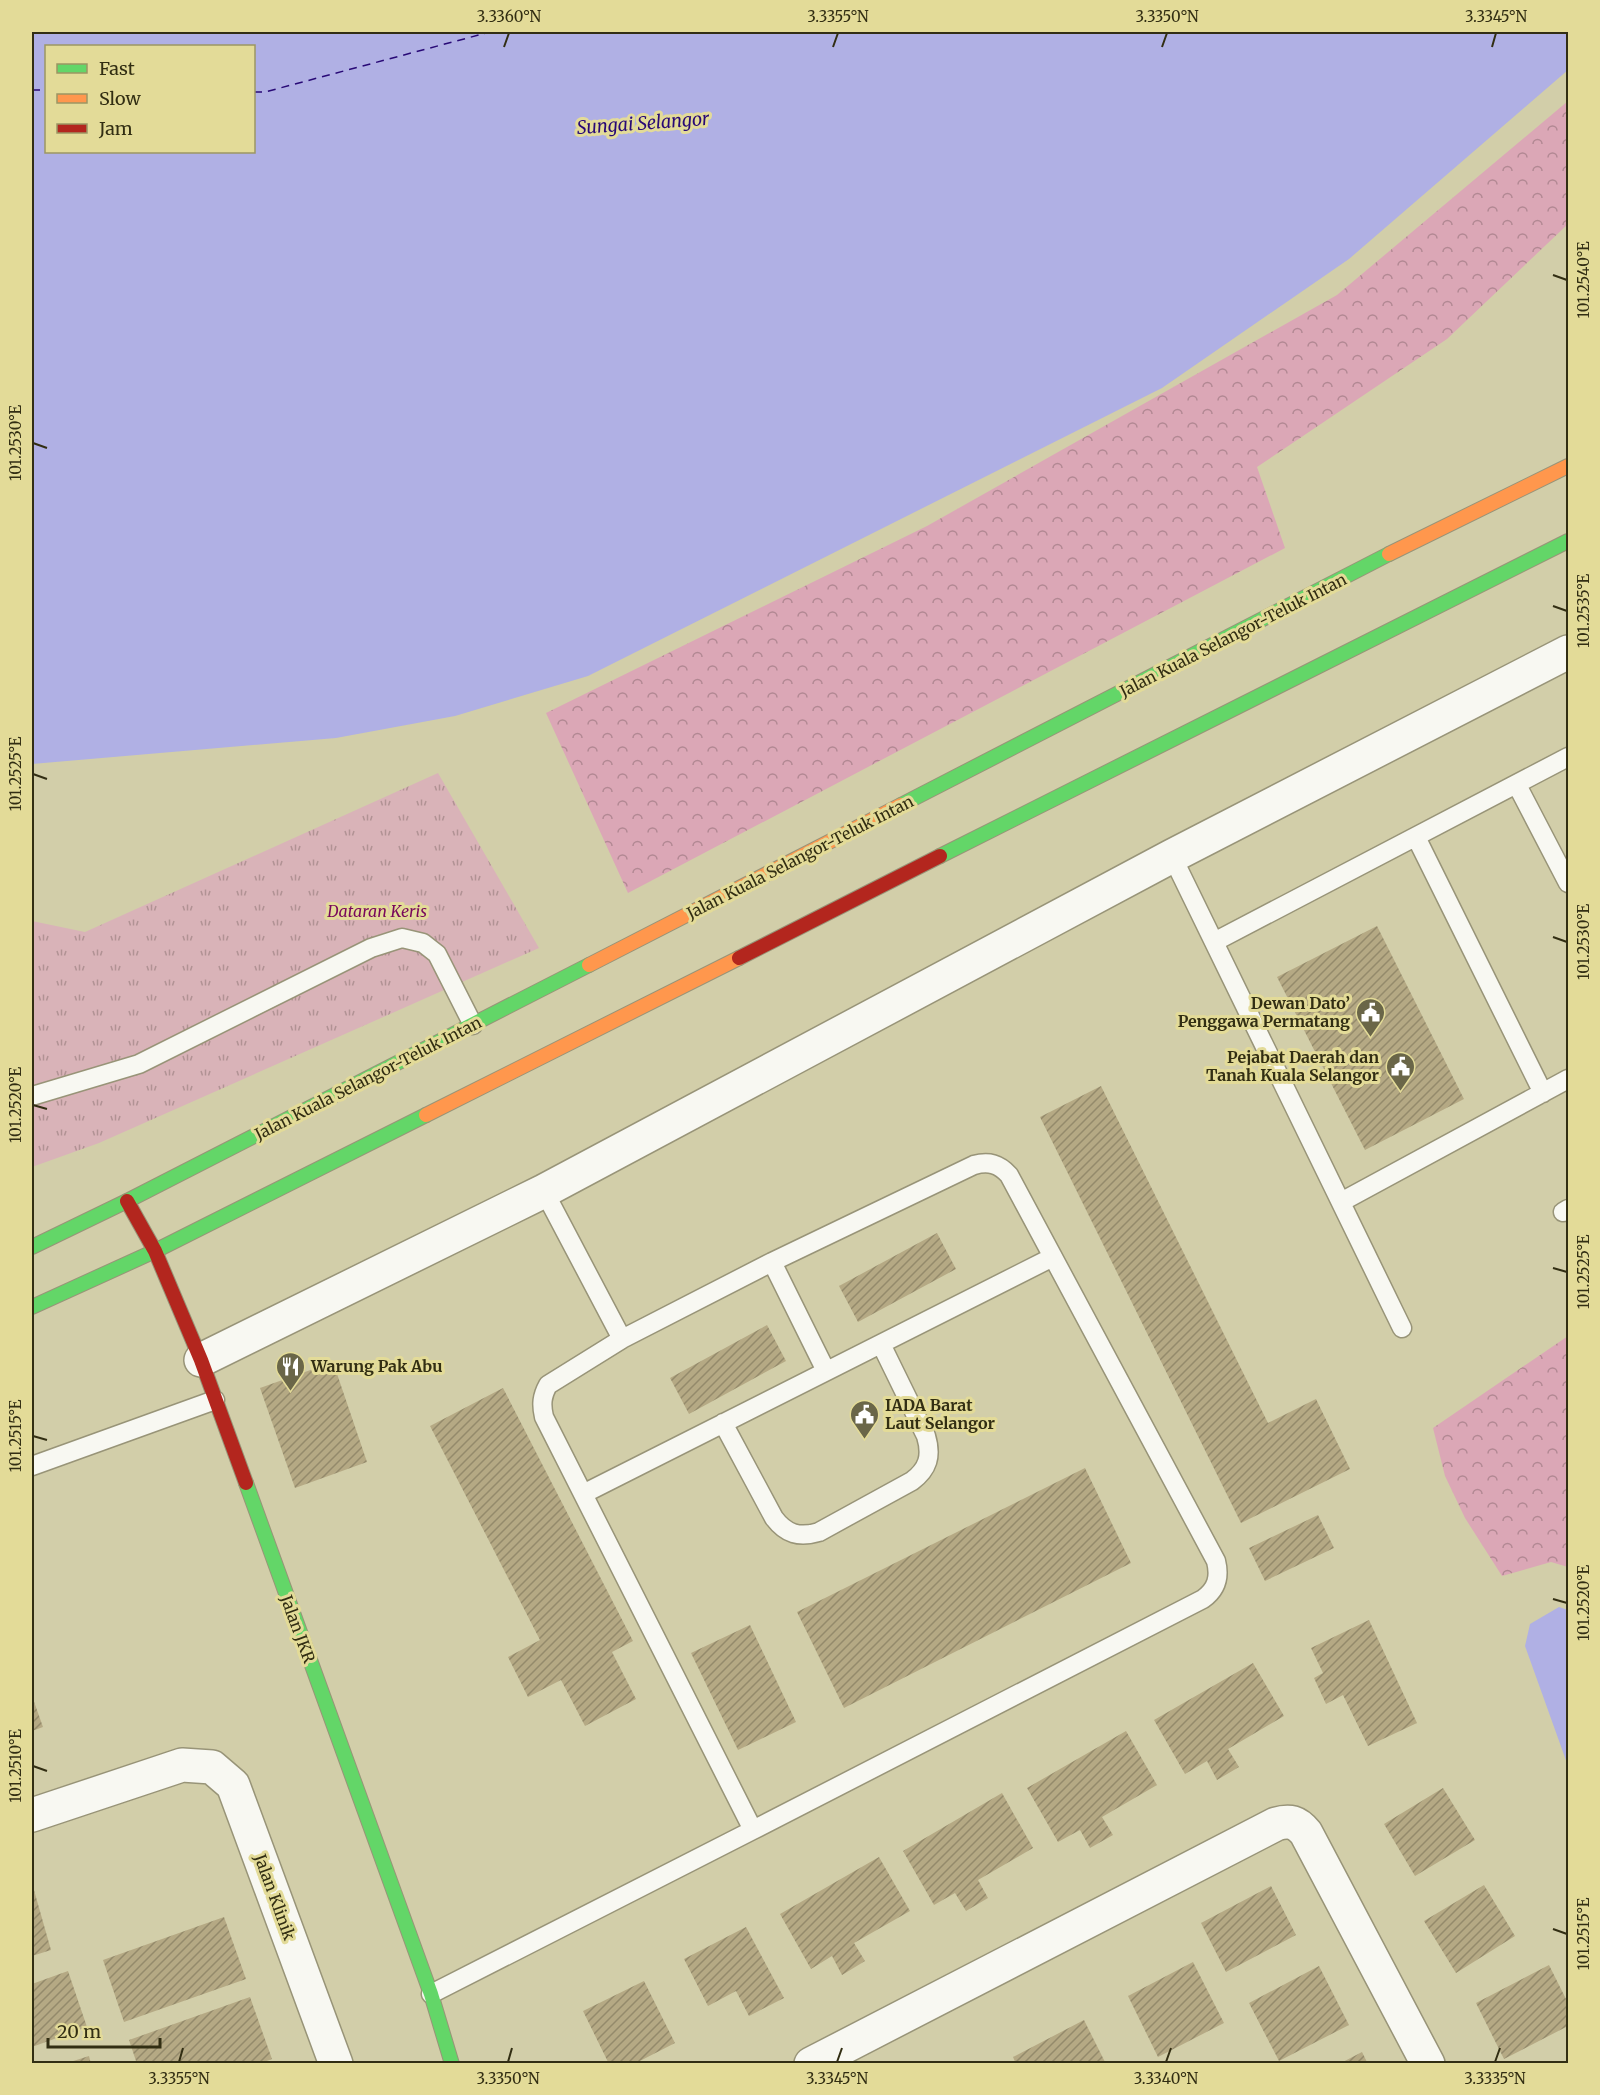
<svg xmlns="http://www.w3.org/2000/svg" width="1600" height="2095" font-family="Merriweather,serif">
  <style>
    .grass { fill: url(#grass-tufts) }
    .forest { fill: url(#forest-crowns) }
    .water { fill: #b0b0e4; fill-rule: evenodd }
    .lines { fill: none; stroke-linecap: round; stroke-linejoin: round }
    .ferry { stroke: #280976; stroke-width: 1.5; stroke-dasharray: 8 6; stroke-linecap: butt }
    .building { fill: url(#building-hatch) }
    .lane-casing { stroke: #989478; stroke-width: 21 }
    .street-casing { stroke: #989478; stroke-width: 36 }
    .fast-casing { stroke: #989478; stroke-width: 16 }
    .slow-casing { stroke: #989478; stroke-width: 16 }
    .jam-casing { stroke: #989478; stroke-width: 16 }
    .lane { stroke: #f8f8f2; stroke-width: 18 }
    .street { stroke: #f8f8f2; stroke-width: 33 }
    .fast { stroke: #63d668; stroke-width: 14 }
    .slow { stroke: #ff974d; stroke-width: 14 }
    .jam { stroke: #b3261e; stroke-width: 14 }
    .ticks { fill: none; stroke: #322e13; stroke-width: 2 }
    .labels { text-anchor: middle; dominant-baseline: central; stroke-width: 6; stroke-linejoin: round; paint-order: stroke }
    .street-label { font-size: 16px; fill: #322e13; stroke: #e3db98 }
    .park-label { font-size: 16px; font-style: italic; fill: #78075b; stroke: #e3db98 }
    .poi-label { font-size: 16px; font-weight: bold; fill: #322e13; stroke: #e3db98; text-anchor: end }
    .water-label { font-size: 18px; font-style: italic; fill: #280976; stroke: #e3db98 }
    .neatline { fill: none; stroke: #322e13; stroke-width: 2 }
    .ticks-label { font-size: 15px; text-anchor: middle; fill: #322e13 }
  </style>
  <defs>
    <pattern id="grass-tufts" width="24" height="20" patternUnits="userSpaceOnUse" patternTransform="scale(1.5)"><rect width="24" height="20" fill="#d9b3b8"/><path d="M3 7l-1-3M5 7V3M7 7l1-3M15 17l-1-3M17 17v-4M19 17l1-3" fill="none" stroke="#b19294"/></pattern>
    <pattern id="forest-crowns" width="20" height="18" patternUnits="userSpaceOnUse" patternTransform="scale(1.5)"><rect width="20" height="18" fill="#dba7b6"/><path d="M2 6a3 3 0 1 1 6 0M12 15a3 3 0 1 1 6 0" fill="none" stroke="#b28893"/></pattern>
    <pattern id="building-hatch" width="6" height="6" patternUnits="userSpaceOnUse" patternTransform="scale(1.5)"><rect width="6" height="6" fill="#b5a984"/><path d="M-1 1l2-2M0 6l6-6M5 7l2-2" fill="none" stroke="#948a6b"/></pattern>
  </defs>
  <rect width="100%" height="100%" fill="#d2cea9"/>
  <path class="grass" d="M438,773L539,948L99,1143L32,1167V921L85,932Z"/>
  <path class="forest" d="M1568,101V224L1447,339L1257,467L1285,548L628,893L546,713L927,526L1337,295Z
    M1568,1336V1567L1551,1562L1502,1576L1465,1518L1445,1476L1433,1428Z"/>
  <path class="water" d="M32,32H1568V70L1349,259L1162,388L588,676L455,716L336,738L32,764ZM46,46H254V152H46Z
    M1559,1607L1568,1610V1766L1525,1646L1530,1624Z"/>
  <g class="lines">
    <path class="ferry" d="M32,90H46
      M254,92H265L490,32"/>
  </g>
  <path class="building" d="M1377,926L1464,1099L1365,1150L1277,977Z
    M1101,1086L1268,1423L1316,1399L1350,1469L1241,1523L1040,1117Z
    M937,1233L956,1269L858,1322L839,1286Z
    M767,1325L786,1361L689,1414L670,1378Z
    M333,1362L367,1462L295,1488L260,1388Z
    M503,1388L633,1641L612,1652L636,1699L585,1726L561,1680L528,1697L508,1657L540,1640L430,1426Z
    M1085,1468L1131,1563L844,1708L797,1612Z
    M1318,1515L1334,1548L1265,1581L1249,1548Z
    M1369,1620L1417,1723L1368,1746L1343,1695L1326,1704L1314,1678L1323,1673L1311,1648Z
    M750,1625L796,1722L738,1750L691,1653Z
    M1253,1663L1284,1716L1228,1749L1239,1767L1217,1780L1207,1761L1185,1774L1154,1720Z
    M32,1696L43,1727L32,1731Z
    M1126,1731L1157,1785L1102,1817L1113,1835L1090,1848L1080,1830L1058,1842L1027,1788Z
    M1443,1788L1475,1840L1415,1876L1384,1824Z
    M1002,1793L1033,1848L978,1880L988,1898L966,1911L955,1893L934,1905L903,1851Z
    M879,1857L910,1911L854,1943L865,1961L842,1975L832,1956L811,1969L780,1914Z
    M32,1883L51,1950L32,1956Z
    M1484,1885L1515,1936L1456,1973L1424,1921Z
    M1271,1886L1296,1935L1226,1972L1201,1923Z
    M224,1917L246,1979L124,2022L103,1960Z
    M746,1927L784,1998L749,2016L736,1991L708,2006L684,1959Z
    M1193,1962L1224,2023L1158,2057L1128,1996Z
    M1549,1965L1568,2003V2026L1504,2059L1476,2003Z
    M1319,1966L1349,2025L1279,2061L1249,2003Z
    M68,1971L87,2027L32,2047V1984Z
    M644,1981L675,2043L634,2064H609L583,2011Z
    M250,1997L272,2059L259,2064H137L129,2040Z
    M1084,2020L1106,2064H1016L1013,2057Z
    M1362,2052L1368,2064H1339Z
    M89,2056L91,2064H67V2063Z"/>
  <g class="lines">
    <defs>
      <path id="lane" d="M1517,785L1568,883
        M1416,837L1543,1093
        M1172,856L1402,1328
        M1214,942L1568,757
        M32,1096L139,1064L371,948L402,938L423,943L437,954L473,1025
        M544,1191L622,1339
        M1341,1202L1568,1079
        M1563,1212L1568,1209
        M772,1262L826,1371
        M723,1423L774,1518C786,1534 799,1538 819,1532L912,1481C928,1469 932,1456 926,1436L881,1344
        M32,1466L215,1400
        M583,1494L1053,1257
        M431,1994L753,1830L544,1417C541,1404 542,1396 548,1385L622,1339L772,1262L974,1165C989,1161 999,1164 1009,1175L1216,1561C1220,1577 1217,1589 1203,1599L753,1830"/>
      <path id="street" d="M201,1360L544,1191L1172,856L1568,652
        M32,1815L182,1765L212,1767L233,1785L336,2064
        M811,2064L1276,1824C1290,1820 1297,1822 1306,1833L1428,2064"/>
      <path id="fast" d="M901,805L1389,554
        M940,856L1568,541
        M32,1247L127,1201L589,965
        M32,1307L155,1251L426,1115
        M246,1483L431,1994L452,2064"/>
      <path id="slow" d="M1389,554L1568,466
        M589,965L901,805
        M426,1115L739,958"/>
      <path id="jam" d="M739,958L940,856
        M127,1201L155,1251L201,1360L246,1483"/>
    </defs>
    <use href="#lane" class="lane-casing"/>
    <use href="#street" class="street-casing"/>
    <use href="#fast" class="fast-casing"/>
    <use href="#slow" class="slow-casing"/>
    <use href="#jam" class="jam-casing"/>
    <use href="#lane" class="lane"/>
    <use href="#street" class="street"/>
    <use href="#fast" class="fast"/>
    <use href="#slow" class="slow"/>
    <use href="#jam" class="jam"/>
  </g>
  <path class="ticks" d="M504,47L509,33M833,47L838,33M1162,47L1167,33M1492,47L1496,33M1553,275L1567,280M33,443L47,448M1553,606L1567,611M33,774L47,779M1553,937L1567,942M33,1105L47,1109M1553,1268L1567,1272M33,1436L47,1440M1553,1599L1567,1603M33,1766L47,1771M1553,1929L1567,1934M179,2062L183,2048M508,2062L512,2048M837,2062L842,2048M1166,2062L1171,2048M1495,2062L1500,2048"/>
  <defs>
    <symbol id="civic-pin" viewBox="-11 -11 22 30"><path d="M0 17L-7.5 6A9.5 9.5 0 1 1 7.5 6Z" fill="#6a6648" stroke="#e3db98"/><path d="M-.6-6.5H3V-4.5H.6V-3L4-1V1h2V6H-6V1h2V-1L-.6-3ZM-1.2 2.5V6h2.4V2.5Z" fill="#fff"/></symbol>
    <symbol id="restaurant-pin" viewBox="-11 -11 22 30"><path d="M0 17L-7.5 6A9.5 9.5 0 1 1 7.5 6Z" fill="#6a6648" stroke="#e3db98"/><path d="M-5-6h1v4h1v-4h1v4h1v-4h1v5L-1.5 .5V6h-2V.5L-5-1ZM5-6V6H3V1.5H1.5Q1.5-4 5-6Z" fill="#fff"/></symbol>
  </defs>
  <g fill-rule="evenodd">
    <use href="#civic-pin" x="1354" y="996" width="33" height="45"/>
    <use href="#civic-pin" x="1384" y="1050" width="33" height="45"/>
    <use href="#restaurant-pin" x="274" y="1350" width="33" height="45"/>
    <use href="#civic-pin" x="848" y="1398" width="33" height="45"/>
  </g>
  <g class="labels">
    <g class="street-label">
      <text transform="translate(1233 635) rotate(-27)">Jalan Kuala Selangor-Teluk Intan</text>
      <text transform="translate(800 857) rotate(-27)">Jalan Kuala Selangor-Teluk Intan</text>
      <text transform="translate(368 1078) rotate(-27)">Jalan Kuala Selangor-Teluk Intan</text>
      <text transform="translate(298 1629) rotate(70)">Jalan JKR</text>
      <text transform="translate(275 1897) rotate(70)">Jalan Klinik</text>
    </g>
    <g class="park-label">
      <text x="377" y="911">Dataran Keris</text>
    </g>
    <g class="poi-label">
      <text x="1350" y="1003">Dewan Dato’<tspan x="1350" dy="18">Penggawa Permatang</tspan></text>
      <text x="1379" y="1057">Pejabat Daerah dan<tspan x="1379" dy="18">Tanah Kuala Selangor</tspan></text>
      <text x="311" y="1366" text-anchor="start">Warung Pak Abu</text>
      <text x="885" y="1405" text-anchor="start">IADA Barat<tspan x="885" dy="18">Laut Selangor</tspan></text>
    </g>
    <g class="water-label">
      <text transform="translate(643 123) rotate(-4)">Sungai Selangor</text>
    </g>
  </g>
  <rect width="1600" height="2095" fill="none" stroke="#e3db98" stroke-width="66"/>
  <rect x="45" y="45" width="210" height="108" fill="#e3db98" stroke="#9c9663" stroke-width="1.5"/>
  <rect x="57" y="64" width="30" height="9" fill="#63d668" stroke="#9c9663" stroke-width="1.5"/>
  <text x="99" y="75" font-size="18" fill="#322e13">Fast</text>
  <rect x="57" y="94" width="30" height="9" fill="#ff974d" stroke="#9c9663" stroke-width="1.5"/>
  <text x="99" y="105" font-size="18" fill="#322e13">Slow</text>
  <rect x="57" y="124" width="30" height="9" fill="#b3261e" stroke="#9c9663" stroke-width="1.5"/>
  <text x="99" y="135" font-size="18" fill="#322e13">Jam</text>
  <path d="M48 2038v9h112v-9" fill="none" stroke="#322e13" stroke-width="3"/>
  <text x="57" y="2038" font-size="18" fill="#322e13" stroke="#e3db98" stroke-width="4.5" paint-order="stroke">20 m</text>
  <rect x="33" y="33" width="1534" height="2029" class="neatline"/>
  <g class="ticks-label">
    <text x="509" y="22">3.3360°N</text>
    <text x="838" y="22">3.3355°N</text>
    <text x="1167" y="22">3.3350°N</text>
    <text x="1496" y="22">3.3345°N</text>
    <text transform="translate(1584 280) rotate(-90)" y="5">101.2540°E</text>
    <text transform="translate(16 443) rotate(-90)" y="5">101.2530°E</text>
    <text transform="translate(1584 611) rotate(-90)" y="5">101.2535°E</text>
    <text transform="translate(16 774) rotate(-90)" y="5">101.2525°E</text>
    <text transform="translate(1584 942) rotate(-90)" y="5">101.2530°E</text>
    <text transform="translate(16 1105) rotate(-90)" y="5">101.2520°E</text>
    <text transform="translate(1584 1272) rotate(-90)" y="5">101.2525°E</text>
    <text transform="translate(16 1436) rotate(-90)" y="5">101.2515°E</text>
    <text transform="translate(1584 1603) rotate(-90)" y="5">101.2520°E</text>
    <text transform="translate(16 1766) rotate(-90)" y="5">101.2510°E</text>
    <text transform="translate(1584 1934) rotate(-90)" y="5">101.2515°E</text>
    <text x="179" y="2084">3.3355°N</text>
    <text x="508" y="2084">3.3350°N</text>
    <text x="837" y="2084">3.3345°N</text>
    <text x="1166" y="2084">3.3340°N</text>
    <text x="1495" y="2084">3.3335°N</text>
  </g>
</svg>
